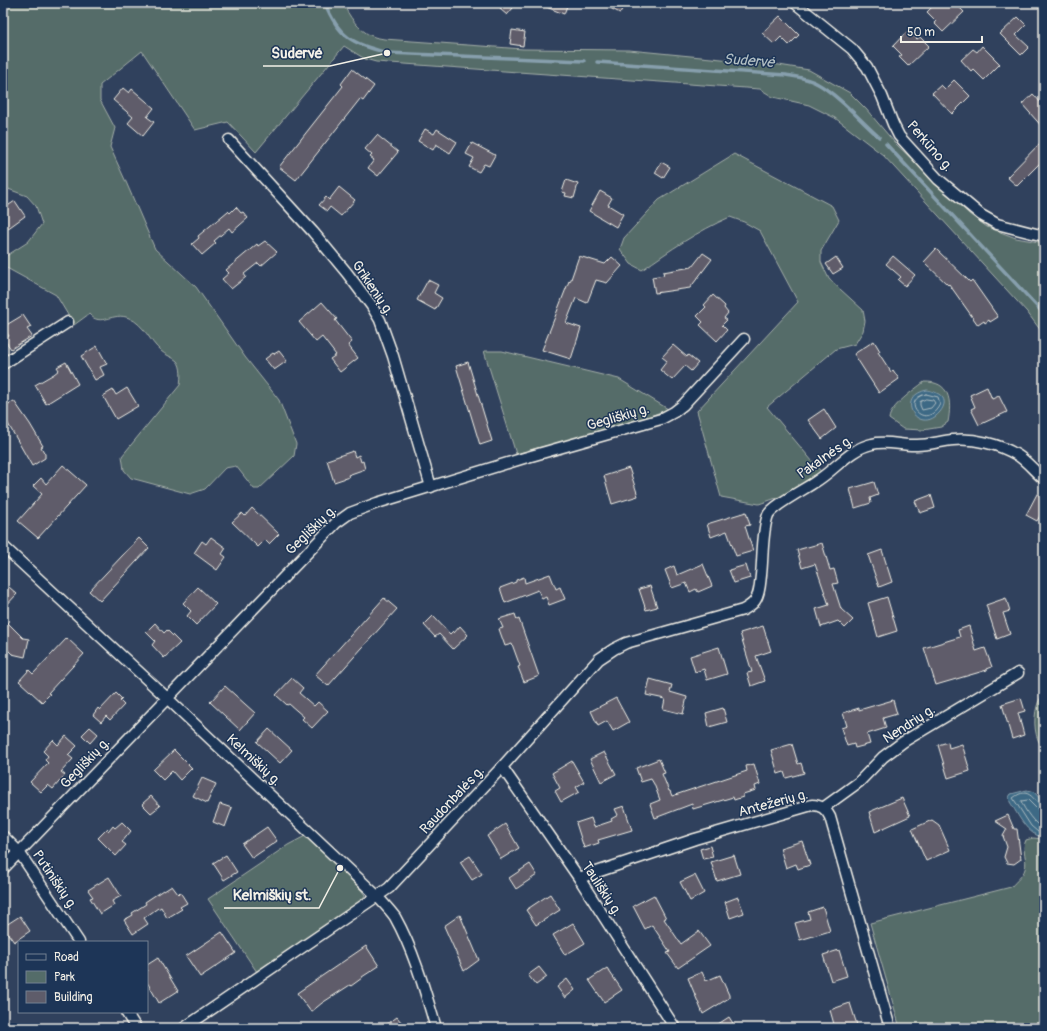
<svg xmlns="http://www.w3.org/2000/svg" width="1047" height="1031" font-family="Pangolin,sans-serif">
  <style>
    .green { fill: #546c69; stroke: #a4aea8 }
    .water { fill: #3e6985; stroke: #879fad }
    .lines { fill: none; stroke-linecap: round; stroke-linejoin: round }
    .shore { stroke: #abbbc0; stroke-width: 1 }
    .stream { stroke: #879fad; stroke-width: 3.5 }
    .building { fill: #5e5c6a; stroke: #f4f1e8 }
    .minor-casing { stroke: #f4f1e8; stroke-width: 13 }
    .minor { stroke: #1d3557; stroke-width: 10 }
    .labels { text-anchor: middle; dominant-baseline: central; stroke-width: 3; stroke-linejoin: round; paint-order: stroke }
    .street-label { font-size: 14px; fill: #f4f1e8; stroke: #1d3557 }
    .water-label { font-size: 15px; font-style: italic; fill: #b4c1c5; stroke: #1d3557 }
    .leader { fill: none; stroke: #f4f1e8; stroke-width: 1.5 }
    .callout-dot { fill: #f4f1e8; stroke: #1d3557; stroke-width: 1.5 }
    .callout-label { font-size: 15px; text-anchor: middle; font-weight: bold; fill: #f4f1e8; stroke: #1d3557; stroke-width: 3; stroke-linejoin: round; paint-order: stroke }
  </style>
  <rect width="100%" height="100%" fill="#30415d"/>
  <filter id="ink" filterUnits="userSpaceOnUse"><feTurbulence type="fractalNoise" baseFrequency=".025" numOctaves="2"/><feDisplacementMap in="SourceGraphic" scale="8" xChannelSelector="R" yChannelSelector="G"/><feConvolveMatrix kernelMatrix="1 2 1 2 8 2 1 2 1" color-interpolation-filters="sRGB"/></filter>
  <g filter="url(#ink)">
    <path class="green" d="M3,3H343C348,15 359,31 372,36C376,38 380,38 384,39L523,49L629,50L773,64L809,70L850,93L866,109L895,143L969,214L987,227L1016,238L1044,243V335L1027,312L883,155L835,118L809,105L773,97L760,89L376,62L365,59L344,46L256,152L228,122L195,130L142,51L100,85V100L115,128L110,147L126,182L155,249L196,287L245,357L279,400L296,444L294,456L259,489H254L236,466L225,468L205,489L190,494L131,478L124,470L122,456L180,385C181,377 182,367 177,361C173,357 165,355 161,351C149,341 145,325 129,318C113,311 101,328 89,314L74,325L56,295L3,266V258L28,242L42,224L36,206L27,196L3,187Z
      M734,154L832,206L839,220L821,251V262L829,279L863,310L865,321L863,331L855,344L836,349L767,407L823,474L785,495L759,504L721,497L697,411L798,302L760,231L744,222L730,217C698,231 670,250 642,270L631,264L620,249L624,238L659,200Z
      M484,351H502L619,379L668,409L638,421L516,454Z
      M924,382C950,381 952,401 948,422L941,427L923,430L903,429L889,419C890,406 914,390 924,382Z
      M1044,692V749C1034,739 1033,720 1037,706C1038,701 1042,696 1044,692Z
      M307,835L362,891L365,895L363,899L257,972L208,899L288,845Z
      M1033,838L1044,839V1028H900L870,923L1011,887C1016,881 1023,876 1025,869C1028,859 1021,850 1026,840Z"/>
    <path class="water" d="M927,390C938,392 951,398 940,412C919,437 893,397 927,390Z
      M1027,790L1034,792L1044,803V837C1027,836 1018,814 1010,802L1009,797L1011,794Z"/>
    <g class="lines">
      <path class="shore" d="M926,394L938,397L940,404C926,433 898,400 926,394Z
        M926,399L933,400L935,403L931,408L922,410L920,405V402Z
        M1044,806C1033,804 1031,784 1013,798L1031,826L1038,832L1044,833
        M1044,811L1037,809L1028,800L1021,801C1024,809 1035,826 1044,828"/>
      <path class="stream" d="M325,3C339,38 352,43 387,53L584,61
        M597,62L786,75C797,77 809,78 818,84C838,95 861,121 879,137
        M886,144L1044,314"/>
    </g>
    <path class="building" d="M505,3H507L513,8L507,15L500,9Z
      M536,3H568L564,14Z
      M600,3H625L620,13Z
      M936,3H955L964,12L943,32L934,23L936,21L927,12Z
      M780,16L799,35L789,45L781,37L774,44L762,33Z
      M1018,17L1026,25L1016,35L1029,47L1021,55L1000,34Z
      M512,30L525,32L523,46L510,44Z
      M908,30L917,39L920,37L929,46L908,66L899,57L902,55L893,46Z
      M982,46L1000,64L984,80L973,69L971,71L961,60L973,49L977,52Z
      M352,69L374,86L363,101L360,99L296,180L279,167L343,86L341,84Z
      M954,80L970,96L952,114L932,93L941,85L945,89Z
      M123,88L129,93L132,89L154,108L147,117L154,122L143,136L128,123L133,117L113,100Z
      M1033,94L1044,106V129L1022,104Z
      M425,129L434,134L437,129L457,142L450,153L436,144L433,150L418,141Z
      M377,135L398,152L378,176L368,168L374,160L370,157L372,155L365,149Z
      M1044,139V159L1017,186L1007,177Z
      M472,143L495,155L489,166L484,164L479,172L469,167L474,158L466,154Z
      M661,162L670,167L663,178L655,173Z
      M566,180L578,184L574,198L565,196L566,193L562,192Z
      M339,187L355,200L341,216L330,207L327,211L319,205L326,197L329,200Z
      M600,191L612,198L608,205L623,214L616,227L589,211Z
      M15,201L25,216L3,232V209Z
      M236,207L241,213L243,212L248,218L232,232L229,228L214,241L216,243L202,255L192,244L199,238L198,236L228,211L230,213Z
      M265,241L277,252L261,266L258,263L244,274L246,277L231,289L222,279L229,273L226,270L257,244L258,246Z
      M936,249L970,282L972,280L998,317L990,322L989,320L985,323L984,321L978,325L949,284L948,285L924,262Z
      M703,253L712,259L690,288L655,293L652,277L664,275L663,272L692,267Z
      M579,256L605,264L612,257L622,266L607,283L596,280L587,303L576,298L566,323L581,328L571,359L542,350L569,281L570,282Z
      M893,256L915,275L905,286L898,280L901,277L886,264Z
      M836,257L843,268L833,274L826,264Z
      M428,280L438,285L434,293L442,298L435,310L417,300Z
      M713,295L725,306L724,308L728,313L724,318L727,320L722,325L727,330L717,341L700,325L703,322L697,316L706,307L704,305Z
      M322,302L337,319L335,320L352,342L348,345L358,358L340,372L330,359L336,355L322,337L316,342L299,322Z
      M23,315L31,327L27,329L32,336L11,349L4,339L9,336L3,327Z
      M874,341L880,351L878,352L891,372L893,370L899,379L879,393L854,354Z
      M673,345L687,357L688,355L698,363L691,371L685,366L672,380L660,370L667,361L662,357Z
      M97,346L107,364L100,367L104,375L95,380L81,356Z
      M279,351L287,361L274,370L265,359L273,353L274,354Z
      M66,362L78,384L46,404L35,385L54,374L59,370L57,367Z
      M468,362L492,441L480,445L456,366Z
      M987,387L992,399L999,396L1007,412L979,425L971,409L975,407L970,395Z
      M127,388L138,406L116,419L103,396L113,390L116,395Z
      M14,401L30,424L43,446L41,447L45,454V458L32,466L3,415V407Z
      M824,409L836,428L822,439L808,420Z
      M353,451L355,457L359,455L361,462L363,461L365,469L348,475L349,477L334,482L327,460Z
      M63,465L86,485L38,538L18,521L42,494L33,486L41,478L46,484Z
      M629,468L638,496L612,504L604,476Z
      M874,482L878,495L870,498L871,503L855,508L850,489Z
      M1037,494L1044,498V509L1037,521L1026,515Z
      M931,495L935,508L920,513L915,501Z
      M252,508L279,534L269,544L265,540L258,547L232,522L242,513L245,516Z
      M746,512L750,525L745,526L753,551L736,556L727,531L711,537L707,524Z
      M211,537L226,548L222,554L226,557L217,570L194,553L202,541L206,544Z
      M139,538L149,548L100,601L89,591Z
      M822,543L830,570L834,569L838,583L833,584L841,609L853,620L845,628L838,621L821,627L816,609L829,605L815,564L802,568L797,550Z
      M882,550L892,582L879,587L868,555Z
      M703,564L712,586L698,592L696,589L690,592L686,583L672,588L665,570L674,566L677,575Z
      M746,565L750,578L734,583L729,570Z
      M550,574L556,589L560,587L565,599L549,605L546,597L542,599L538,590L505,603L500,588L516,582V580L524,577L525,583Z
      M650,586L657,607L646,610L639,589Z
      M9,587L17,594L3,609V594Z
      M198,587L216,604L196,625L187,616L191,611L183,603Z
      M887,597L897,631L878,637L868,603Z
      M384,598L397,609L328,686L315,675Z
      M1006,598L1010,611L1003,613L1010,634L997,639L986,605Z
      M515,614L517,620L519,619L539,676L524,682L518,667L520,666L512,644L505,646L499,629L503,628L499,619Z
      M433,616L450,634L453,631L454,633L460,626L468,635L453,649L439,634L435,637L424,625Z
      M3,618L23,638L29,639L25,657L12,654L3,645Z
      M155,623L164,633L167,630L180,643L164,658L152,645L155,641L146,632Z
      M763,626L771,651L756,656L765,681L751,686L747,673L752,672L740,633Z
      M969,626L976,651L985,648L992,667L987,669V670L936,685L924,648L960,637L958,630Z
      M67,638L84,654L48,693L50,694L42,702L19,681L29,670L33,674Z
      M719,647L727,674L707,680L704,669L695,672L690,656Z
      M292,678L303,688L299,693L314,706L318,702L328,711L312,728L302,719L304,717L289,704L287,705L276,695Z
      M650,679L672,685L670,692L687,697L683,714L663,709L665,699L646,695Z
      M225,686L255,713L240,730L210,702Z
      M116,693L122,699L120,701L124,705L110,720L106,716L101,722L93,715L98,708L100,710Z
      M616,698L629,722L613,731L607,721L598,726L591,711Z
      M1021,698L1025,711L1018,713L1024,735L1012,739L1002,704Z
      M893,700L897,714L883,718L886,728L867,734L870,744L855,748L854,744L847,746L841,728L847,726L843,713L859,708V710Z
      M723,708L727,722L709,727L706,713Z
      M90,727L98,734L90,743L82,735Z
      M269,729L292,750L280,763L257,742Z
      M66,736L77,746L68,755L73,759L61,772L65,775L53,789L48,785L41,792L30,782L48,763L45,760L48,756L43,751L53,740L58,745Z
      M948,742L949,748L962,744L970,771L948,778L938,745Z
      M792,744L798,764L801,763L804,773L786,778L784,772L778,774L771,750Z
      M174,750L192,768L180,780L172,771L163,780L153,770Z
      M604,752L616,774L601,782L590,759Z
      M659,759L665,773L662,774L669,791H670L672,796L747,771L746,766L754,764L760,784L755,786L756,790L743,794V797L734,800L733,797L693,809L692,804L655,818L650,804L660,800L654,784L651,779L641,782L636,768Z
      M572,761L584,782L576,787L579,792L561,802L555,791L560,788L552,773Z
      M202,778L216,784L207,803L193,796Z
      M151,796L160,806L151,813L142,804Z
      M902,798L910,816L875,832L869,812Z
      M220,804L232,808L225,827L213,822Z
      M624,806L632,830L598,840L599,843L584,848L576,823L591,818L594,827L612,821L611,819L618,815L615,809Z
      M1008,815L1014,829H1017L1021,859L1014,864L1007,863L1004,857L1007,847L1003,836L1007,829L995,821Z
      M932,820L939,825L950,850L926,861L912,829Z
      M122,822L131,831L122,842L126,845L116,856L98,838L107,829L109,831L113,826L115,828Z
      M505,824L519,848L501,859L487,836Z
      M267,827L277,841L252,858L242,844Z
      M802,841L810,865L798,869L796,864L786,868L780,848Z
      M710,846L713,857L703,859L700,849Z
      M226,855L237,872L224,880L213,863Z
      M734,855L740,874L717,881L711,862Z
      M470,856L482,874L472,880L460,862Z
      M530,864L537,875L516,889L509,878Z
      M695,875L704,893L690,901L680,882Z
      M109,877L121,896L112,901L114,905L100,914L90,898L93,897L88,890Z
      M172,886L178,894L180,892L187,903L180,907L182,909L167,918L161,907L158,909V908L144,918L148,924L133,934L124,920L133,915L132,913L146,904L145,902L163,890L164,891Z
      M550,894L560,910L536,925L526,910Z
      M654,895L666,918L664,919L681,944L699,931L710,946L678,968L667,953L670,952L652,925L645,929L633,906Z
      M738,897L744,913L730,918L725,902Z
      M823,907L830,931L800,940L795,923L810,919L808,912Z
      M460,915L479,960L464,971L444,926Z
      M20,916L30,931L14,942L3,927Z
      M573,923L585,943L565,955L553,935Z
      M222,932L236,953L200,977L186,956Z
      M366,946L379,966L362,977V978L351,986L350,985L322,1003L311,1012L297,993Z
      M839,950L847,976L831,981L823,955Z
      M158,958L178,991L159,1003L147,982V965Z
      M539,967L547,977L536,985L528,975Z
      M607,968L622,990L604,1002L589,980Z
      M702,972L706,981L720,975L729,995V998L703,1014L688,978Z
      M567,979L575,990L565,998L557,987Z
      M850,1003L858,1028H835L830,1010Z
      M397,1017L406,1028H382Z
      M729,1017L736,1028H712Z"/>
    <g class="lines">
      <defs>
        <path id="minor" d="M795,3L852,49L867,67L882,96L893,124L899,136L938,179L981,215L997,224L1044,236
          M229,140L313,232L347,273L371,305L380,320L393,356L431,487
          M3,364L68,322
          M3,546L167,698L377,896C383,903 390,910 395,917C414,951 425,991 436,1028
          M502,767L579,878L675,1028
          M823,808L859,782L883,757L903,742L1018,673
          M3,836L19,852L79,942
          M3,869L336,523L350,513L377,503L524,458L661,419L674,412L683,405L744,339
          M579,878L695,839L812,805C821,805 826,809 830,817L890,1028
          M126,1012L136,1028
          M184,1028L389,888L502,767L599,659L614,649L626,643L743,610C748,607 753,605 756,599C760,592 760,583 761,575C763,558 762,531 768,515C772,506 805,489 815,482C834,471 849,449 872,444C887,440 902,446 917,445C929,445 941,441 953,440C974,438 999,444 1017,455C1027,461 1035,472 1044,479"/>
      </defs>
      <use href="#minor" class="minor-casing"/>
      <use href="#minor" class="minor"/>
    </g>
  </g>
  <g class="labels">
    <g class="street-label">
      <text transform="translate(930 146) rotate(49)">Perkūno g.</text>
      <text transform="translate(373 288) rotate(56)">Grikienių g.</text>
      <text transform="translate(618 417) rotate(-16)">Gegliškių g.</text>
      <text transform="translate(825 457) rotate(-35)">Pakalnės g.</text>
      <text transform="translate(311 530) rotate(-44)">Gegliškių g.</text>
      <text transform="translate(909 724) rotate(-33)">Nendrių g.</text>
      <text transform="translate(254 760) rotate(43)">Kelmiškių g.</text>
      <text transform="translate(85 763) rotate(-46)">Gegliškių g.</text>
      <text transform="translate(452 800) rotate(-47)">Raudonbalės g.</text>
      <text transform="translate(773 803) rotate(-15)">Antežerių g.</text>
      <text transform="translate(55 880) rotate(56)">Putiniškių g.</text>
      <text transform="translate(602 889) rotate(57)">Tauliškių g.</text>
    </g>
    <g class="water-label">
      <text transform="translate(749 61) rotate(4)">Sudervė</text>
    </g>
  </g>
  <path class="leader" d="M387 53L330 66H263M340 868L319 908H224"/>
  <g class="callout-dot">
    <circle cx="387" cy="53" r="4"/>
    <circle cx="340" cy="868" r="4"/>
  </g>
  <g class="callout-label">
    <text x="297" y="58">Sudervė</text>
    <text x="272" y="900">Kelmiškių st.</text>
  </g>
  <rect width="1047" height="1031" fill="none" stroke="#1d3557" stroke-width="16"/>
  <rect x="8" y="8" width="1031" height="1015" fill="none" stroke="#f4f1e8" stroke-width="1.5" filter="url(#ink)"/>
  <rect x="18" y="941" width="130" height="72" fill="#1d3557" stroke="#738091"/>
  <rect x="26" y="954" width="20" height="6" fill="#1d3557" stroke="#738091"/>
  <text x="54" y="961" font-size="12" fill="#f4f1e8">Road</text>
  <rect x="26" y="971" width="20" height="12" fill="#546c69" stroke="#738091"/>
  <text x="54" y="981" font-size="12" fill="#f4f1e8">Park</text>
  <rect x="26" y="991" width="20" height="12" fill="#5e5c6a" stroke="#738091"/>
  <text x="54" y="1001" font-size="12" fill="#f4f1e8">Building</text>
  <path d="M901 36v6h81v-6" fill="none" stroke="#f4f1e8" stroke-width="2"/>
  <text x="907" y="36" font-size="12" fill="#f4f1e8" stroke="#1d3557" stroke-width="3" paint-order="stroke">50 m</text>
</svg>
